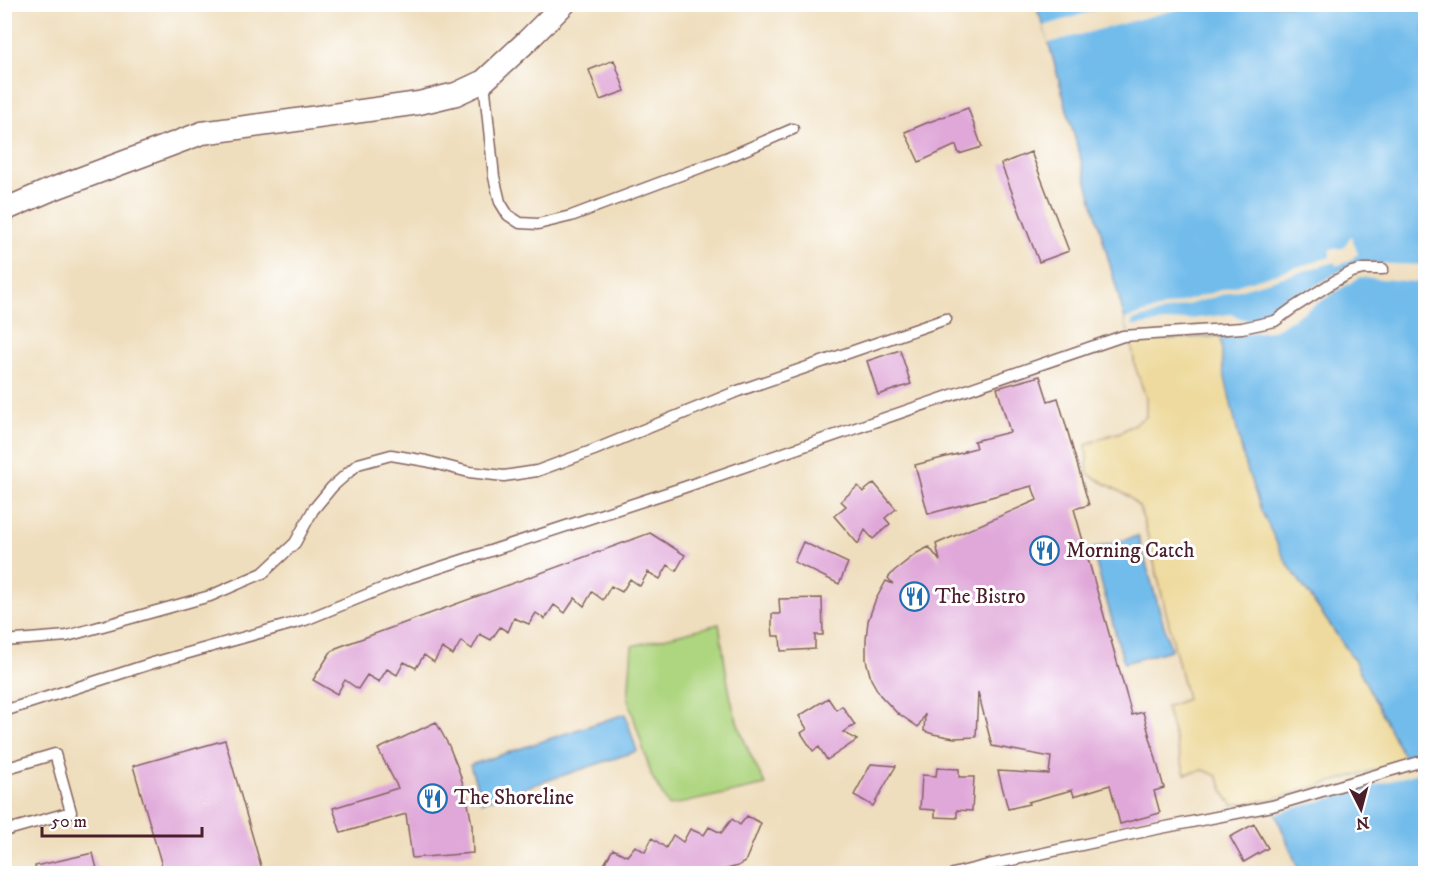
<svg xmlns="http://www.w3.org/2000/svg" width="1430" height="878" font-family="'IM FELL DW Pica',serif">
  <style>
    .green { fill: #aed57f; stroke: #7c7a55; stroke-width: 1.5 }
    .sand { fill: #eeda9e; stroke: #9c7c64; stroke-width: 1.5 }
    .water { fill: #72bceb; stroke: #5e6e8b; stroke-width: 1.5 }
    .pier { fill: #efdebd }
    .building { fill: #e0a8d9 }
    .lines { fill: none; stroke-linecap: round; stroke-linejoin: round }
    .service-casing { stroke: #84625e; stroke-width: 13 }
    .minor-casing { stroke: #84625e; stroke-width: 25 }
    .service { stroke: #fff; stroke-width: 10 }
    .minor { stroke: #fff; stroke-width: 22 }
    .labels { text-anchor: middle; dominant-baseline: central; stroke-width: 6; stroke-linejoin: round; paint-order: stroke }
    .poi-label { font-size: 21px; fill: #4a1f2b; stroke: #fff; text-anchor: start }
  </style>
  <rect width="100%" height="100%" fill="#fff"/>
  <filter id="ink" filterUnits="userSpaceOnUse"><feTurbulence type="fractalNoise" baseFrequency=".0167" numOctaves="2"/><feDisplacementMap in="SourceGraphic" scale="12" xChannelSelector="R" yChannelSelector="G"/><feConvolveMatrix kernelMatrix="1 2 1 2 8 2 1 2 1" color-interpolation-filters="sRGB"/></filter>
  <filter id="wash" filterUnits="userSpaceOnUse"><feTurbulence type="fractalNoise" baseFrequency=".008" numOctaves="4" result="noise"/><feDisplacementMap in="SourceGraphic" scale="24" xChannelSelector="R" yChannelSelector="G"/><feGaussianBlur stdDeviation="1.35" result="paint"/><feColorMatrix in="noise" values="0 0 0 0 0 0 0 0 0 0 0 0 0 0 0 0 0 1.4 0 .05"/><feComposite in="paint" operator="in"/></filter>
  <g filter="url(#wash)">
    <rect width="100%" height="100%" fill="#efdebd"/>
    <path class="green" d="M719,624C723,646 725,668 729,689C735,723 749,755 766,785L669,806L652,777L628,699L632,646Z"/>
    <path class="sand" d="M1222,335L1223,369L1285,560L1353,658L1407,762L1270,800L1233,805L1227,798L1217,776L1204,770L1185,774L1166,707L1187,699L1145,525L1139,507L1128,496L1088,474L1086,445L1101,438L1121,432L1146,417V398L1135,366L1131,341Z"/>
    <path class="water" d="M1035,5H1425V873H1300L1270,800L1406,761L1353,658L1285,560L1261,510L1244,460L1223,369L1221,336L1131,341L1044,26Z
      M1138,536L1171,650L1124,663L1092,549Z
      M625,714L637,751L482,802L470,765Z"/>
    <path class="pier" d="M1115,4H1194V5L1048,43L1044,26Z
      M1351,236L1358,254L1348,262L1336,266L1335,262L1132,321L1133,326L1231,314L1248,321L1267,320L1290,294L1303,293L1354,263L1425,265V283L1360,277L1273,331L1131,341L1125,319L1330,257V249L1343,248Z
      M1425,756V771L1275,814L1270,800Z"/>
    <g id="blocks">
      <path class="building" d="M614,60L625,91L600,100L589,70Z
        M968,108L982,147L959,154L956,145L919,162L905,132L929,122Z
        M1031,152L1069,251L1039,262L1001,164Z
        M900,350L911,384L878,395L867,361Z
        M1040,376L1048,401L1058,398L1089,505L1074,509L1132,715L1143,712L1164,788L1154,791L1160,813L1120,824L1110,785L1074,796L1072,790L1028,802L1029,804L1008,809L998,771L1049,774L1051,757L992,746L978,692L976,737L954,738L933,734L924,731L925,714L918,727L899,714L900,713L898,714L880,695L871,679L866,660V639L868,621L875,601L886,581L893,584L888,578L894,571L917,553L929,547L940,561L936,544L1037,500L1032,486L928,514L915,465L965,452L964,451L976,448L974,441L1010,432L997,388Z
        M874,483L896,509L885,518L890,524L873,539L865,530L858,544L834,516L846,506L841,501L850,493L858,486L863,492Z
        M650,533L685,555L676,571L668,565L660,579L648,572L640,586L630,579L622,592L611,586L603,600L592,592L584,606L575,598L565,613L554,605L545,619L536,613L529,624L514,618L508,632L500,627L491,640L480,634L472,649L461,641L453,655L442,648L434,662L424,655L416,668L404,662L397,675L387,669L379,682L367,675L358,689L345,680L337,694L313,680L330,653L336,648Z
        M803,542L848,563L839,584L794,562Z
        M822,598L823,635H815V649L781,651L780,636H773L772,626V614H780L779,599Z
        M828,698L836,710L842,706L855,725L843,732L857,740L827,760L819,747L813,751L801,733L807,729L799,716Z
        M436,722L449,746L459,771L467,798L472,825L473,853L412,858L406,814L341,833L333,808L398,788L378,749Z
        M225,740L263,873H164L133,766Z
        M871,764L896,766L873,806L854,795Z
        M937,768L959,769V777H974L972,811L957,810V818L935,817V810L920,809L922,775L936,776Z
        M747,816L761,823L745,862L738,866L713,873H599L613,849L627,856L635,846L645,852L652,838L666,848L673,835L683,842L690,829L704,835L709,827L721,833L732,819L740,825Z
        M1254,824L1268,848L1244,862L1230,837Z
        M93,853L98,873H36L35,866Z"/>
    </g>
  </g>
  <g filter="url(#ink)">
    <use href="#blocks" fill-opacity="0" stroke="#84625e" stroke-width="1.5"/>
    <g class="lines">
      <defs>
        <path id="service" d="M484,81L494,177L500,202L508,215L520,223L538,224L571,216L726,158L793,129
          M4,641L67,636L210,596L263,573L295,543L313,510L332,487L358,464L391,455L426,461L469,472L504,476L537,471L594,450L738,391L946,319
          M4,711L153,663L305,620L408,578L685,487L1123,336L1242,328L1275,321L1293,308L1335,281L1352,272L1363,269H1383
          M4,769L55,754L71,812L4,831
          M953,874L989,865L1151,830L1272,806L1426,760"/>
        <path id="minor" d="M4,210L50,190L202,133L419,103L456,94L484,81L527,41L564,4"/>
      </defs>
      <use href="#service" class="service-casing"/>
      <use href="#minor" class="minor-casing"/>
      <use href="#service" class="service"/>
      <use href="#minor" class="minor"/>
    </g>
  </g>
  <defs>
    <symbol id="restaurant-ring" viewBox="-11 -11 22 22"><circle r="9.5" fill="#fff" stroke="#1f6fb2" stroke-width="1.5"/><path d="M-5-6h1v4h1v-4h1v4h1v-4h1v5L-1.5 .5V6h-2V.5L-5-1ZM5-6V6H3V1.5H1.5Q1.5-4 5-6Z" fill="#1f6fb2"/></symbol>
  </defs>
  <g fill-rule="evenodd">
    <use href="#restaurant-ring" x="1028" y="534" width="33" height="33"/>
    <use href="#restaurant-ring" x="898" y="580" width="33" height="33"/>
    <use href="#restaurant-ring" x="416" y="782" width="33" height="33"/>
  </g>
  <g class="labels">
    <g class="poi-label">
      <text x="1066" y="551">Morning Catch</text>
      <text x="935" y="597">The Bistro</text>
      <text x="454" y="798">The Shoreline</text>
    </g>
  </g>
  <rect width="1430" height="878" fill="none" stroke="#fff" stroke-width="24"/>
  <g transform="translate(1361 809) rotate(174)" stroke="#ffffff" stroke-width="4.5" paint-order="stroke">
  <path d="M0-4.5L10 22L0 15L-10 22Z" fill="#4a1f2b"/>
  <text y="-9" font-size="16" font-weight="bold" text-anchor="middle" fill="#4a1f2b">N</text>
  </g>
  <path d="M42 827v9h160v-9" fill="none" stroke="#4a1f2b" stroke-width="3"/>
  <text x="51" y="827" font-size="18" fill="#4a1f2b" stroke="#ffffff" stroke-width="4.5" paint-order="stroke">50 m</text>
</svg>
